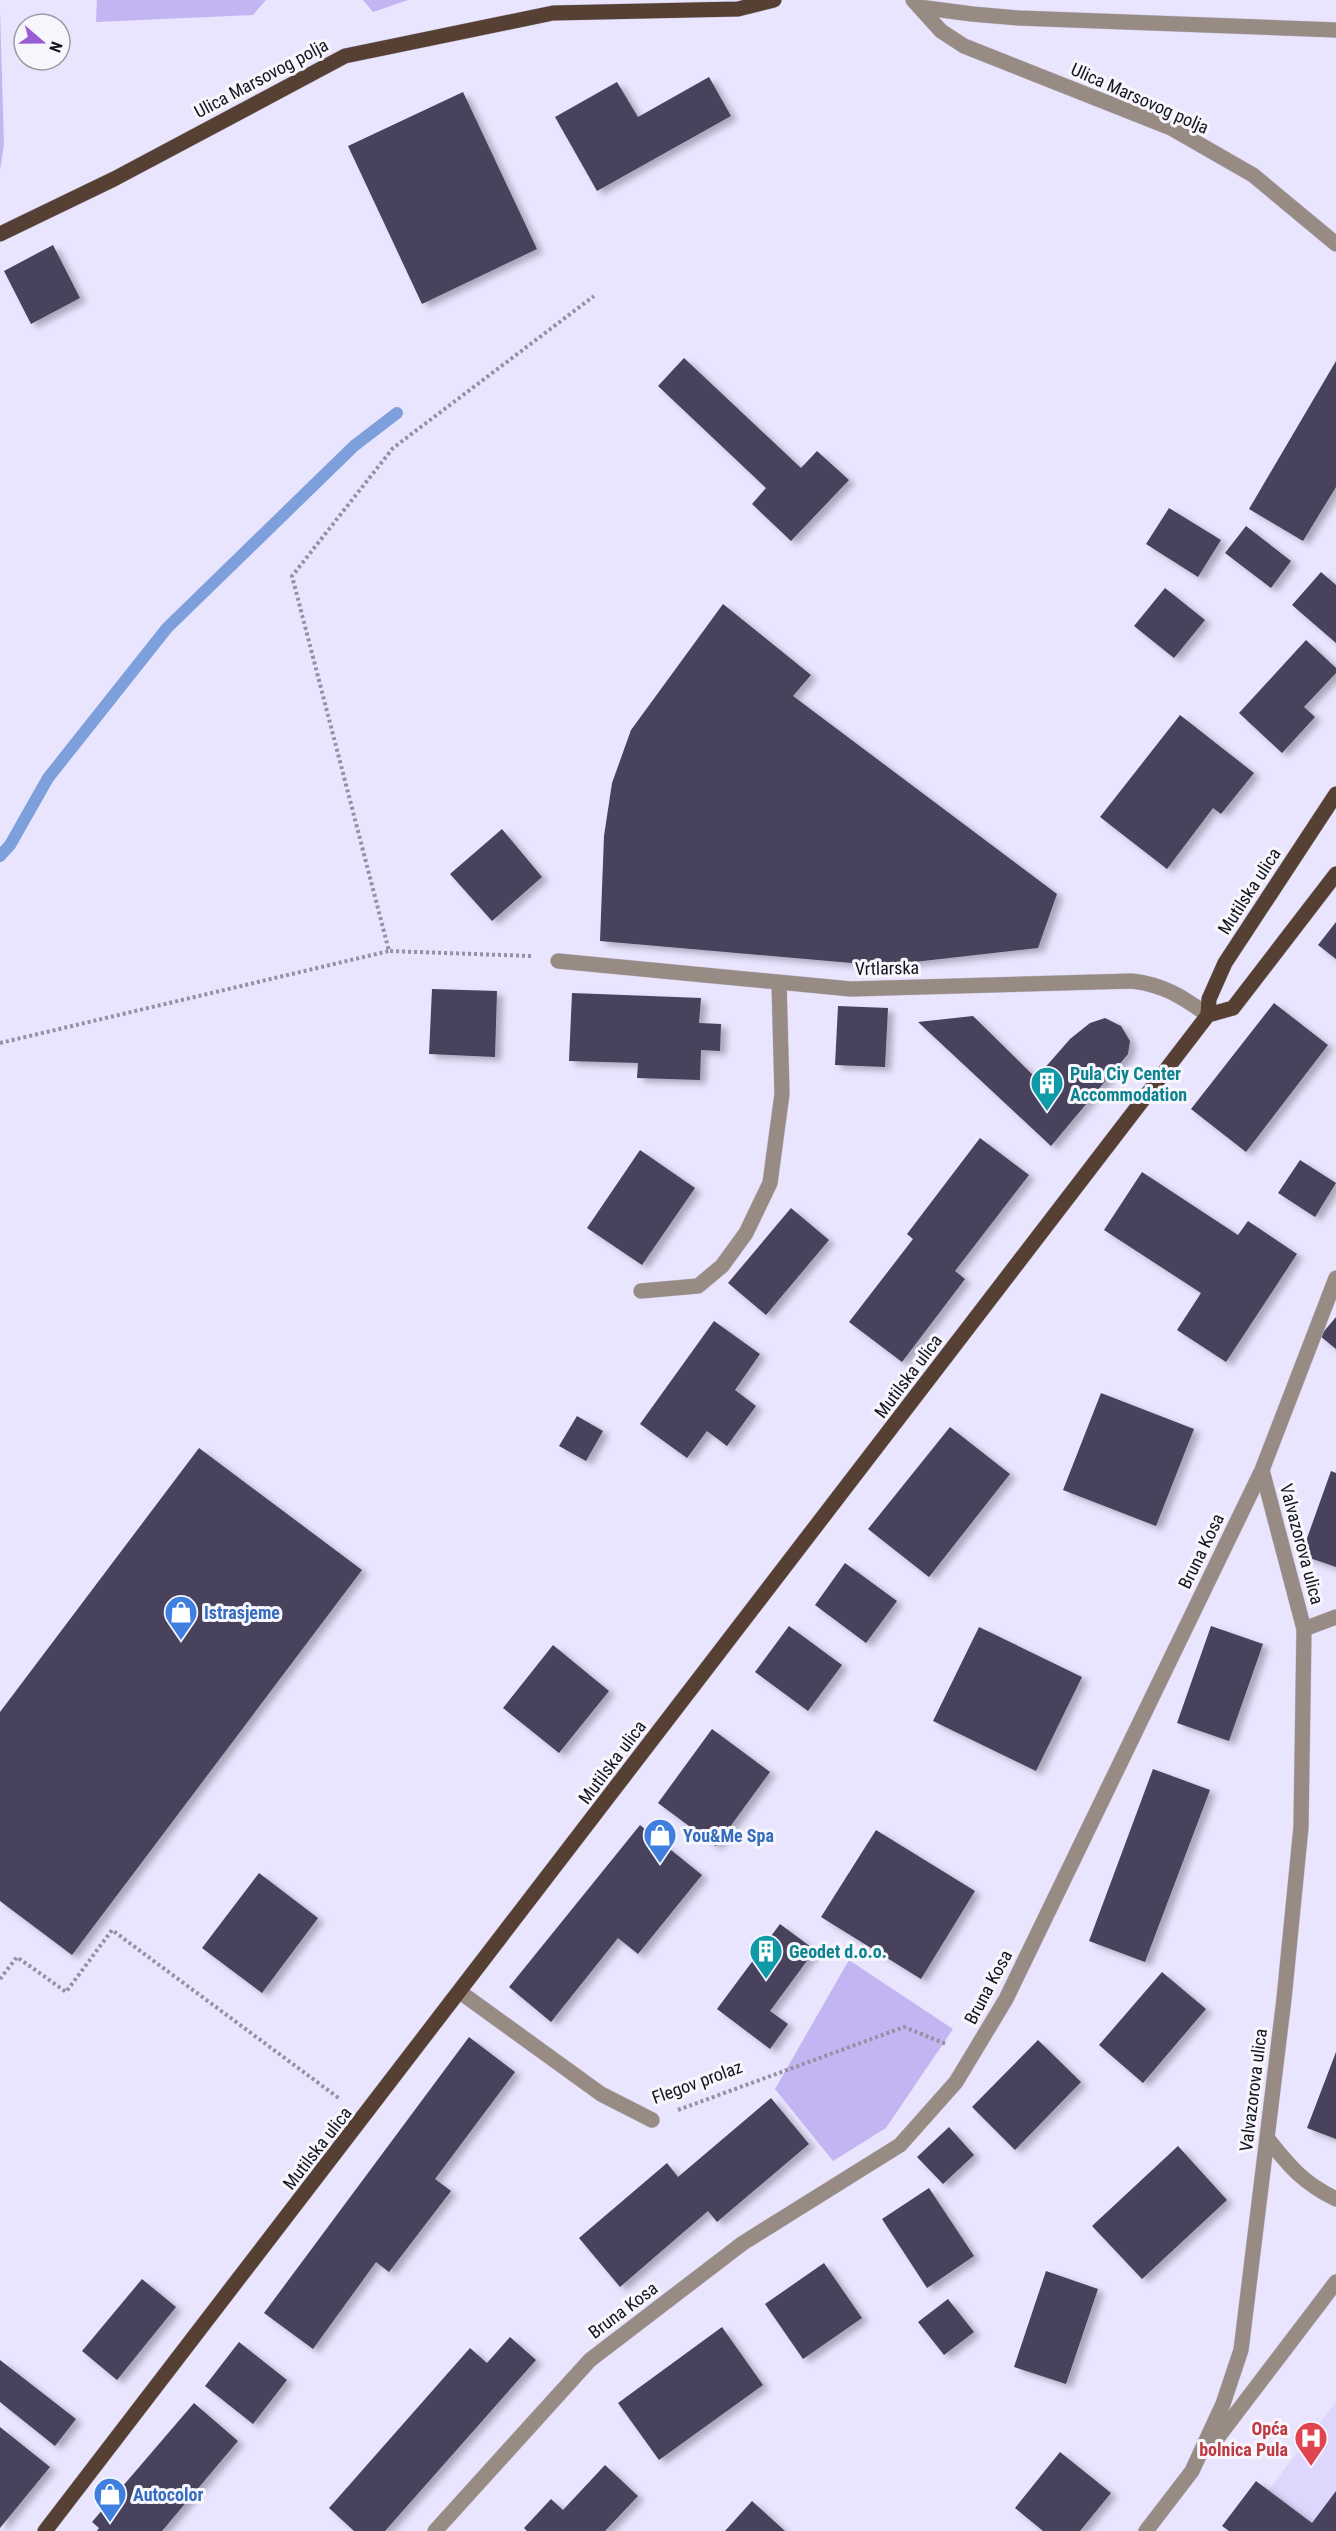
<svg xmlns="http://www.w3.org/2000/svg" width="1336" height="2531" font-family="'Roboto Condensed',sans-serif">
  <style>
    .built { fill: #ded7fd }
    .green { fill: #c2b5f2 }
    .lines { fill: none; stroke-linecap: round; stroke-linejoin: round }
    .stream { stroke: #7d9fdc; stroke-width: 12 }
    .building { fill: #49435d; filter: url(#shadow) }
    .minor-casing { stroke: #c8c3db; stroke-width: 16 }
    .major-casing { stroke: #c8c3db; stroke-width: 16 }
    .path { stroke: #9591a4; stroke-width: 4; stroke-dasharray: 3 3; stroke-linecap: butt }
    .minor { stroke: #988b84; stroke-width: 15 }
    .major { stroke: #564033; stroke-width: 15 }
    .labels { text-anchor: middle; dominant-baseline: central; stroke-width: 6; stroke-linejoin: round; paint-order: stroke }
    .street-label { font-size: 18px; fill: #15131d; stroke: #f7f6fc }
    .culture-label { font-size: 18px; font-weight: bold; fill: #0d838f; stroke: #f7f6fc; text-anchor: start }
    .shop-label { font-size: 18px; font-weight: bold; fill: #366cbe; stroke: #f7f6fc; text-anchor: start }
    .health-label { font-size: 18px; font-weight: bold; fill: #be3a42; stroke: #f7f6fc; text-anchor: end }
  </style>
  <defs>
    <filter id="shadow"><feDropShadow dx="6" dy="4" stdDeviation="3" flood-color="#0004"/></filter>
  </defs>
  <rect width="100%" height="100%" fill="#eae5ff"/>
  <path class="built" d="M1336,2402V2531H1237Z"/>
  <path class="green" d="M97,0H266L253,15L96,22Z
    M363,0H408L373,12Z
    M0,9L4,145L0,170Z
    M849,1960L953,2029L886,2128L833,2161L775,2089Z"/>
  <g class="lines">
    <path class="stream" d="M0,856L10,845L48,778L167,628L354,446L397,413"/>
  </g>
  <path class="building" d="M709,77L731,116L597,191L555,117L617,82L638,117Z
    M463,92L537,249L422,304L348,146Z
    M53,245L80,298L31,324L4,271Z
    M684,358L801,468L817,451L849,480L791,541L752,504L766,488L658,386Z
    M1336,361V487L1303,541L1249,509Z
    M1169,508L1221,540L1198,577L1146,544Z
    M1246,526L1291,561L1271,588L1225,553Z
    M1321,572L1336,585V643L1292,605Z
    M1165,588L1205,620L1174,658L1134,626Z
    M723,604L811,675L793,696L1057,894L1038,948L914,962L863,964L600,941L604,836L612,783L631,730Z
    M1306,640L1336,668V673L1304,707L1315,717L1282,753L1239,713Z
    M1180,715L1254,773L1221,814L1213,808L1167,869L1100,817Z
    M502,829L542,877L492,921L450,874Z
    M1336,922V959L1318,945Z
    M432,989L497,991L495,1057L429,1054Z
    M572,993L701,998L699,1023L721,1024L720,1051L701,1050L700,1080L637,1078L638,1063L569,1061Z
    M1274,1003L1328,1045L1246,1152L1191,1109Z
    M838,1006L888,1008L885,1067L835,1065Z
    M973,1016L1036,1078L1070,1039L1090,1023L1105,1018L1121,1026L1130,1041L1128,1054L1051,1146L918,1022Z
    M980,1138L1029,1175L955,1271L965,1279L902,1362L849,1322L913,1239L907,1234Z
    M640,1150L695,1188L642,1265L587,1228Z
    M1300,1160L1336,1183L1315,1217L1278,1193Z
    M1142,1172L1238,1235L1248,1221L1297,1254L1226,1362L1177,1330L1201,1293L1104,1230Z
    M791,1208L829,1240L766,1315L728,1283Z
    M1336,1317V1349L1320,1336Z
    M714,1321L760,1354L735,1390L756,1406L727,1446L707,1431L687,1458L640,1424Z
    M1101,1393L1194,1429L1156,1526L1063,1490Z
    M577,1416L603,1431L586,1461L559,1446Z
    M950,1427L1010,1474L929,1577L868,1529Z
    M199,1448L362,1570L72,1955L0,1901V1712Z
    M1331,1471L1336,1473V1567L1301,1555Z
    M845,1563L897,1601L866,1643L815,1605Z
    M789,1626L842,1665L808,1711L755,1672Z
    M1211,1626L1263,1644L1229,1741L1177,1723Z
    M979,1627L1082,1677L1036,1771L933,1721Z
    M553,1645L609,1691L559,1753L503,1708Z
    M712,1729L770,1772L716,1846L658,1803Z
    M1153,1769L1210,1790L1145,1962L1089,1941Z
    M640,1825L702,1875L638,1954L618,1938L551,2022L509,1987Z
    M876,1830L975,1891L921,1979L821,1917Z
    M259,1873L318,1918L262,1993L202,1948Z
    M780,1924L815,1950L770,2011L788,2024L770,2049L717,2009Z
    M1162,1972L1206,2009L1143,2083L1099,2045Z
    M469,2037L515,2072L435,2179L451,2191L389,2272L376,2262L313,2349L264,2313Z
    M1038,2040L1081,2082L1015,2150L972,2107Z
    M1336,2052V2139L1307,2128Z
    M771,2098L809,2144L717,2222L708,2211L620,2287L579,2238L667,2163L678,2177Z
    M949,2127L974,2155L943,2184L917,2157Z
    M1178,2146L1227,2200L1142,2279L1092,2226Z
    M929,2188L974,2256L927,2288L882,2219Z
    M824,2263L862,2318L803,2359L765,2304Z
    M1046,2271L1098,2289L1066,2384L1014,2367Z
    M142,2279L176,2307L117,2380L82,2351Z
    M948,2299L974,2332L944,2355L918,2322Z
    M722,2327L763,2385L659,2460L618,2403Z
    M510,2337L536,2360L385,2531H354L329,2508L470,2348L487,2363Z
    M239,2342L287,2380L253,2424L205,2386Z
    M0,2360L76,2419L55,2446L0,2402Z
    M194,2403L238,2441L162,2531H97L99,2528L92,2522Z
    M0,2427L50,2467L0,2528Z
    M1060,2452L1111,2493L1080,2531H1043L1015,2508Z
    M605,2465L638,2496L605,2531H527L524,2528L551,2499L563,2510Z
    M1256,2481L1312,2523L1336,2491V2531H1229L1222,2526Z
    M752,2501L785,2531H725Z"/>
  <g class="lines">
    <defs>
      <path id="minor" d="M913,0L941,31L964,46L1171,128L1253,175L1336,244
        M919,7L972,14L1019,18L1336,30
        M558,961L851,989L1132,981C1165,985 1182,997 1208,1015
        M641,1291L698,1286L722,1266L746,1233L770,1183L782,1094L779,982
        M1304,1629L1336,1617
        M460,1992L601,2094L652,2120
        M1267,2138C1289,2166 1303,2183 1336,2199
        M1209,2449L1336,2282
        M435,2531L590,2360L743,2243L900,2145L956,2082L1006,1999L1262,1470L1336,1278
        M1146,2531L1192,2471L1223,2404L1241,2350L1284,1999L1301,1827L1304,1629L1262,1470"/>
      <path id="major" d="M0,234L114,179L345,56L553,13L738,9L774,0
        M1208,1015L1233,1008L1336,874
        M45,2531L1208,1015L1209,999L1225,963L1336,794"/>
    </defs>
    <use href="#minor" class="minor-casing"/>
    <use href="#major" class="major-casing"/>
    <path class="path" d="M531,956L389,951L292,576L393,448L594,296
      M0,1043L389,951
      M0,1979L17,1957L66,1992L112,1930L340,2099
      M678,2110L904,2027L946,2044"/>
    <use href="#minor" class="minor"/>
    <use href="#major" class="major"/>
  </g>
  <defs>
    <symbol id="building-pin" viewBox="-11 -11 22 30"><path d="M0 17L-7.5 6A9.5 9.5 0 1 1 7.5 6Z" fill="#0f9aa8" stroke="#f7f6fc"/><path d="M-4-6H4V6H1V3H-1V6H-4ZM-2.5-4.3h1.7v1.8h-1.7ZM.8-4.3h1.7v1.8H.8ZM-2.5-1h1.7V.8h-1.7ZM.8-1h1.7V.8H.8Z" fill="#fff"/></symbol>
    <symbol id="shop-pin" viewBox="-11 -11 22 30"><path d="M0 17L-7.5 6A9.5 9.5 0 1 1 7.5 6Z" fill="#3f7fe0" stroke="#f7f6fc"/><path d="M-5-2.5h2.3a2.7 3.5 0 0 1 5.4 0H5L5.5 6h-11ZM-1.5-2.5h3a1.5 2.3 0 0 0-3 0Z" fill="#fff"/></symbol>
    <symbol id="hospital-pin" viewBox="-11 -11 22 30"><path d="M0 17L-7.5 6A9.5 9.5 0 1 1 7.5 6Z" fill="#e0444e" stroke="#f7f6fc"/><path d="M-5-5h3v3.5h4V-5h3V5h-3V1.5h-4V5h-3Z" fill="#fff"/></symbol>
  </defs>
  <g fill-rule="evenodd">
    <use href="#building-pin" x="1028" y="1064" width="38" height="52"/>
    <use href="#shop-pin" x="162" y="1593" width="38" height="52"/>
    <use href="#shop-pin" x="641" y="1816" width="38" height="52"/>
    <use href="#building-pin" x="747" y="1932" width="38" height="52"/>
    <use href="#hospital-pin" x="1292" y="2419" width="38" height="52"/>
    <use href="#shop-pin" x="91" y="2475" width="38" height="52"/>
  </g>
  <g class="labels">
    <g class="street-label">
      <text transform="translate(261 78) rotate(-28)">Ulica Marsovog polja</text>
      <text transform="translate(1140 98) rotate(24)">Ulica Marsovog polja</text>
      <text transform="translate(1249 891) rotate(-57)">Mutilska ulica</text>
      <text transform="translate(887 968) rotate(-1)">Vrtlarska</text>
      <text transform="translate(908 1376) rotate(-53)">Mutilska ulica</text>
      <text transform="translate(1302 1544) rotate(75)">Valvazorova ulica</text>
      <text transform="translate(1201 1551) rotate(-64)">Bruna Kosa</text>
      <text transform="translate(612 1762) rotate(-53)">Mutilska ulica</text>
      <text transform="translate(988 1987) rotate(-62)">Bruna Kosa</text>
      <text transform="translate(697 2082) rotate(-20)">Flegov prolaz</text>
      <text transform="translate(1253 2090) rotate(-83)">Valvazorova ulica</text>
      <text transform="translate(317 2148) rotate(-52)">Mutilska ulica</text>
      <text transform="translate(623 2310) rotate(-37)">Bruna Kosa</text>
    </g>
    <g class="culture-label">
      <text x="1070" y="1073">Pula Ciy Center<tspan x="1070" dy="21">Accommodation</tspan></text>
      <text x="789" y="1951">Geodet d.o.o.</text>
    </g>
    <g class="shop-label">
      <text x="204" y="1612">Istrasjeme</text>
      <text x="683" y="1835">You&amp;Me Spa</text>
      <text x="133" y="2494">Autocolor</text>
    </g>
    <g class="health-label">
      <text x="1288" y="2428">Opća<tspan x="1288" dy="21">bolnica Pula</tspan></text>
    </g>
  </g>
  <g transform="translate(42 42) rotate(110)"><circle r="28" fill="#f7f6fc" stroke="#9d9ba3" stroke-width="1.5"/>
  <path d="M0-4.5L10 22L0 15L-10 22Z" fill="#995cd3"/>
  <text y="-9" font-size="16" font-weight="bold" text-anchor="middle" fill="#15131d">N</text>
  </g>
</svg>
